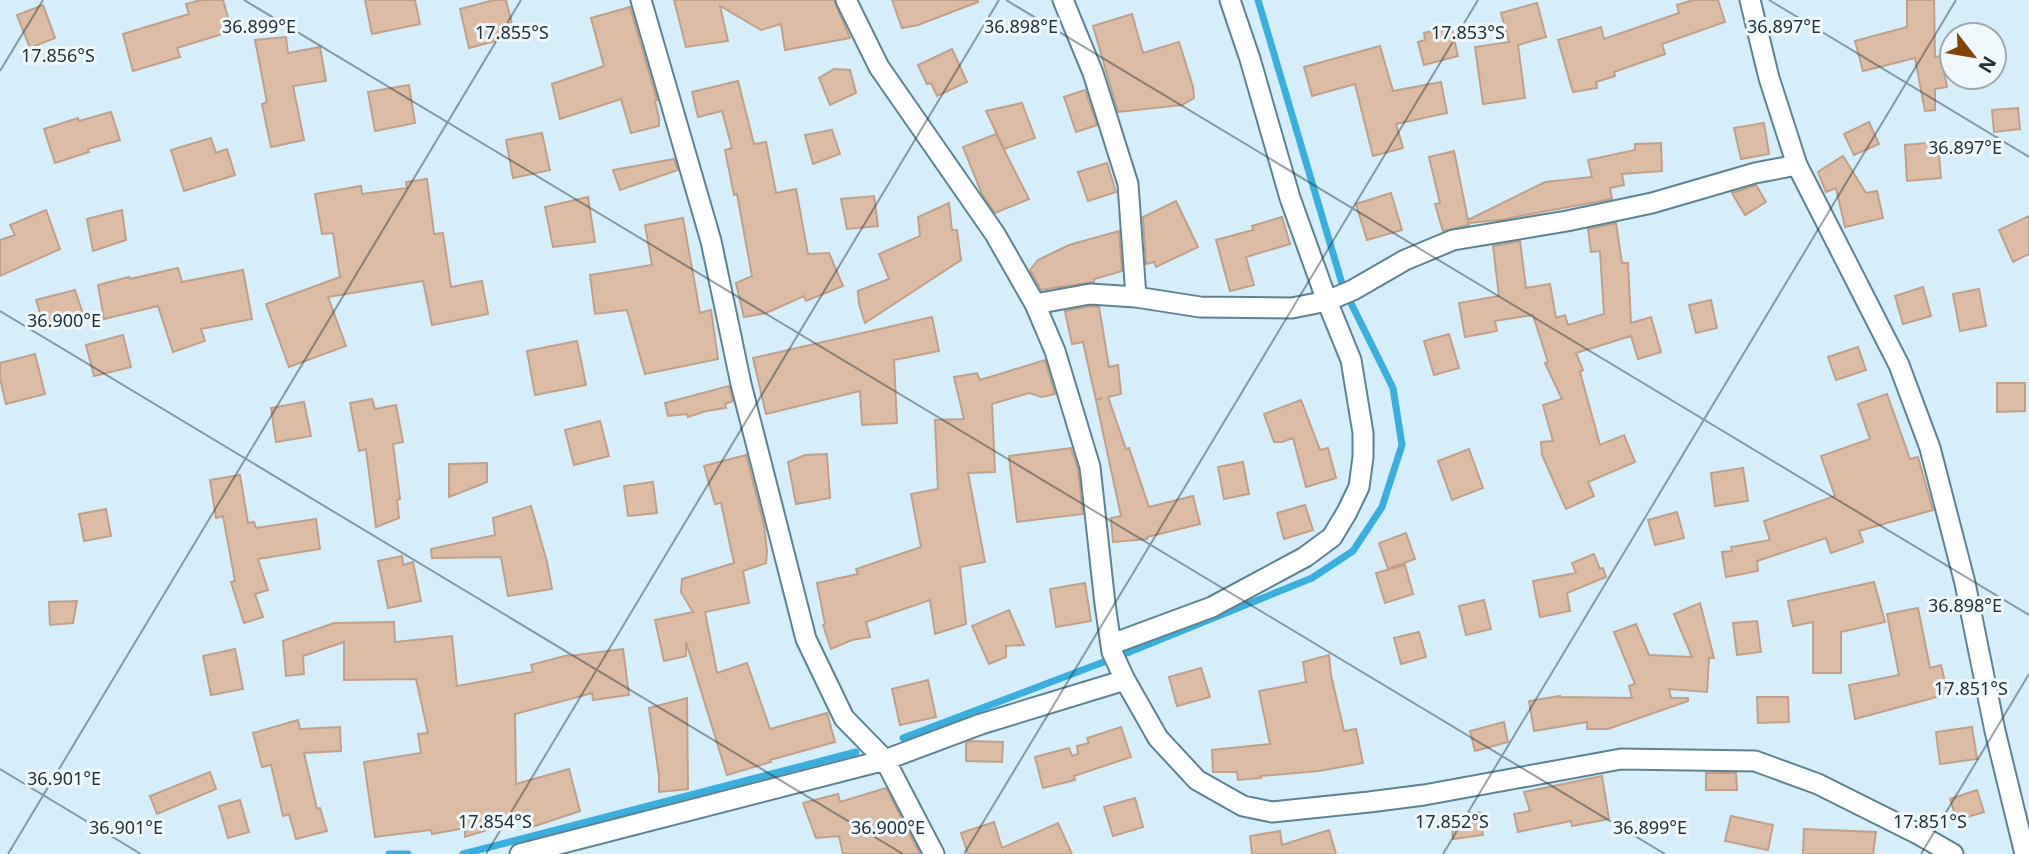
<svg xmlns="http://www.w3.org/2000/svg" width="2029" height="854" font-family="'Noto Sans',sans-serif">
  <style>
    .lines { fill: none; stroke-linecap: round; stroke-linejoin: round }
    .stream { stroke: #3aafde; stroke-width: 7 }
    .building { fill: #ddbca5; stroke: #c0a08a; stroke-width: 2 }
    .street-casing { stroke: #5d8293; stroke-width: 23 }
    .street { stroke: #fff; stroke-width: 19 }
    .ticks { fill: none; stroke: #223239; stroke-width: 2; stroke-opacity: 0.45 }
    .ticks-label { font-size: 18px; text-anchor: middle; fill: #223239; stroke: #f0f8fc; stroke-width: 6; stroke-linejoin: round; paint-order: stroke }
  </style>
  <rect width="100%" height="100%" fill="#d6eefa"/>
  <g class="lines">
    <path class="stream" d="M903,738L1122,655L1312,578L1353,551L1382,507L1402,445L1393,388L1343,287L1258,0
      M389,854H408
      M463,854L856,752"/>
  </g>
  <path class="building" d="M201,0H223L232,31L177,48L180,57L133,71L123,34L189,14L186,4Z
    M365,0H415L420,24L372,34Z
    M494,0H506L515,36L469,48L460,9Z
    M674,0H834L850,38L785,50L781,24L761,30L720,6L728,41L686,47Z
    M892,0H978V2L918,25L902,28Z
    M1693,0H1718L1725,22L1662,44L1665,54L1614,72L1615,76L1596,82L1597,88L1573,92L1558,40L1601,27L1604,39L1679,13L1677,5Z
    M1907,0H1934L1935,57L1941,56L1947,87L1935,89V110L1925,111L1915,58L1863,71L1855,41L1907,27Z
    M1537,3L1546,37L1518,45L1525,98L1483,104L1475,47L1509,42L1501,13Z
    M43,5L55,38L30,48L17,15Z
    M630,7L657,100L655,101L659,118V126L631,133L621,99L560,119L552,84L604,66L591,18Z
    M1132,14L1143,53L1179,42L1193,87L1194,98L1182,105L1118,112L1093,26Z
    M1451,26L1458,56L1424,65L1418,42L1425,40L1424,33Z
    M286,37L288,53L320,47L326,81L293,86L304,140L271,147L262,104L267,102L255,40Z
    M1380,46L1393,91L1441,82L1447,113L1396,124L1403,148L1373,156L1355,84L1312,96L1304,67Z
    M952,49L967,82L937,96L931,83L927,84L918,65Z
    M834,69L850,70L856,93L830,105L819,78Z
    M738,81L754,144L766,142L776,193L796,189L808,254L829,253L843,286L806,301L804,296L766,313L744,317L736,283L752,276L737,194L734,195L725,150L732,148L722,111L698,117L692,92Z
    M409,85L415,123L375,131L368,92Z
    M1085,90L1097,125L1076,132L1064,97Z
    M1022,103L1035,138L1004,149L986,111Z
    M2018,108L2020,129L1994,132L1992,110Z
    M111,112L120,140L88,149L89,152L55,163L44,129L78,118L79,121Z
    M1869,122L1879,144L1854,155L1844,134Z
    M1764,123L1769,154L1741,159L1734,128Z
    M832,130L840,154L813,164L805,135Z
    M542,133L550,170L513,178L506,140Z
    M996,134L1029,199L995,213L982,194L963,147Z
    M211,138L216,153L227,149L235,175L184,191L171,150Z
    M1938,142L1941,178L1907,181L1905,145Z
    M1661,143L1662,171L1622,174L1624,185L1610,188L1612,199L1499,220L1468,223L1469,225L1443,231L1435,204L1440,203L1429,157L1454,151L1468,220L1545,182L1592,177L1588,160L1635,150V144Z
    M1843,156L1866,193L1877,191L1883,218L1845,227L1836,188L1826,192L1818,172Z
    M674,159L678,170L620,190L613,170Z
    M1107,163L1116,192L1088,201L1078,172Z
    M427,179L434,234L443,233L451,287L482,281L488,314L432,325L423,281L328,297L346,346L289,367L266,304L340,277L333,233L322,234L315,194L361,186L362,194L407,188L406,182Z
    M1756,185L1766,202L1745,215L1732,193Z
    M1391,193L1402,230L1367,240L1356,204Z
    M874,196L878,226L847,229L841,199Z
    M588,197L595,242L553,247L545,207Z
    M1176,201L1198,247L1156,267L1154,262L1146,264L1143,217Z
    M949,203L952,230H957L961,260L865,323L859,304L858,291L889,279L879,254L920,236L918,217Z
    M46,210L60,249L0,276V240L15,235L10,225Z
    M122,210L126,240L93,251L87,219Z
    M2029,216V254L2013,262L1999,230Z
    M1282,217L1290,244L1246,257L1254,285L1230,291L1216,240L1253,230L1252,226Z
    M683,218L700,313L711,310L718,359L645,374L627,310L595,314L590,275L652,265L645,225Z
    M1616,223L1622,263H1628L1631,323L1651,317L1661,352L1638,359L1631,336L1576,353L1583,370L1580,372L1600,445L1624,435L1635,462L1588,482L1594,496L1566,509L1542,455L1541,442L1553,441L1543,405L1562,399L1545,363L1548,362L1533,315L1495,321L1497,331L1465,337L1459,303L1499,296L1493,246L1520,241L1526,288L1550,284L1556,318L1565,315L1568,325L1604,314L1600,251L1591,252L1588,229Z
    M1119,231L1122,271L1094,279V282L1041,290L1030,270L1038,260L1069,245Z
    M178,268L182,282L243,270L252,319L201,329L205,341L173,352L158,306L104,319L98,285L129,277L130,279Z
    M1923,287L1931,316L1903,324L1895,296Z
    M1979,289L1986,326L1960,331L1953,294Z
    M75,290L84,317L45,329L36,300Z
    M1711,300L1717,328L1696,333L1689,305Z
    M1091,306L1099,307L1109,367L1118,365L1121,394L1108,397L1126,449L1129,448L1149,507L1193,496L1200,524L1147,537V539L1113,542L1111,518L1121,516L1096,400L1103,398L1096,400L1083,342L1072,344L1065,311Z
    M932,317L939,351L894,360L897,423L862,425L860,391L766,414L753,358Z
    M1449,334L1459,368L1434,375L1424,341Z
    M123,335L131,367L94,376L86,345Z
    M577,341L586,385L535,395L527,351Z
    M1858,347L1866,370L1836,380L1828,357Z
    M35,354L45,394L6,404L0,378V363Z
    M1045,360L1055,394L1042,397L1029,393L992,404L995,472L968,473L985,562L960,567L966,624L935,634L930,600L866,622L870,637L852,640L831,649L823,625L825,624L817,583L858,574L856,569L921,547L911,494L938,489L935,420L964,419L954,377L977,373L980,380Z
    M1997,383H2025V411L1997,412Z
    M729,386L733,401L725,404L726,408L706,411L688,417L687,414L668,416L665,403Z
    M1887,394L1910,459L1918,457L1933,510L1859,531L1863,542L1831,553L1826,538L1757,561L1758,571L1726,577L1722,552L1732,551L1731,547L1770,540L1764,521L1835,496L1821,456L1870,439L1858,404Z
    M372,399L375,409L396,405L403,442L393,444L400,499L397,500L399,518L376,527L366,449L359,451L350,403Z
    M1301,400L1320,450L1328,448L1336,478L1306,487L1293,438L1282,442H1274L1264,414Z
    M304,402L311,436L276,442L271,408Z
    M600,421L609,456L574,465L565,430Z
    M1071,448L1078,469L1083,514L1017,522L1009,456Z
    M1469,449L1483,488L1452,500L1438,461Z
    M827,454L830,498L796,504L788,462L805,455Z
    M746,455L764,525L767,551L766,563L743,571L749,603L705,612L717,673L747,663L770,729L827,713L835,742L770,760L771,762L727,775L686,642V656L664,661L655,620L693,612L681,592L682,579L734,563L721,503L715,504L704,466Z
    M1243,462L1249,494L1224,499L1218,467Z
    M487,463V482L449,497V464Z
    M1743,468L1748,501L1715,506L1711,473Z
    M240,475L248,523L254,522L256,528L316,519L320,549L258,559L268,590L255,594L263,617L244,623L231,582L235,581L223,516L216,518L210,480Z
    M653,482L657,513L628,516L624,486Z
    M1305,505L1313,530L1284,539L1277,513Z
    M531,506L547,562L552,589L508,596L501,557L432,558L431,549L495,535L493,518Z
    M106,509L111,536L84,541L79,514Z
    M1677,512L1684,538L1655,545L1648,520Z
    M1406,533L1415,559L1388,569L1379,543Z
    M1594,554L1600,569L1603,568L1606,577L1567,593L1570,611L1540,617L1533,581L1576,573L1572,563Z
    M402,556L403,565L413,562L421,601L388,608L378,561Z
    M1405,565L1413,594L1385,603L1376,573Z
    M1874,582L1885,622L1841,632V673H1813V622L1793,626L1788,601Z
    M1085,583L1091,621L1056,627L1050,589Z
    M1484,600L1491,629L1466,635L1459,606Z
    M77,601L73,623L50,625L49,602Z
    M1700,603L1714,658H1709L1707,692L1669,689L1671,698H1688V701L1608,729H1587V722L1534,731L1529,701L1560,696V697L1632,698L1629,686L1635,684L1614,632L1636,624L1649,655L1692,657L1674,614Z
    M1918,608L1930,668L1941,665L1948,694L1855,719L1849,685L1899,675L1887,614Z
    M1009,610L1024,645L1006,646V657L989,664L972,626Z
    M1757,621L1761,652L1737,655L1733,623Z
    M394,622L395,642L452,636L457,686L533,672L531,665L568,655L569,656L623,649L629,695L593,700L592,693L515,714L516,784L569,769L580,811L532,827L529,817L465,837V828L432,834L431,830L375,837L364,762L421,753L418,734L428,733L416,679L344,680V642L303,656L304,674L286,676L283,641L334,623Z
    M1419,632L1426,657L1401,664L1394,638Z
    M235,649L243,689L211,695L203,656Z
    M1329,655L1331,675L1344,731L1356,729L1363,763L1319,771L1260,776L1261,778L1238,780L1237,772H1213L1212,750L1270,744L1259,691L1306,682L1303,662Z
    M1201,668L1210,697L1177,706L1169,677Z
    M928,680L936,717L900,725L892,689Z
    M1757,697H1788L1789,722L1758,723Z
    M687,698L688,789L659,792V776L649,708Z
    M298,720L300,729L340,727L341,751L304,753L317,809L320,808L327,831L296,839L289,814L283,816L271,765L262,767L253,733Z
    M1504,722L1508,742L1475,751L1470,731Z
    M1121,727L1131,757L1074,776L1075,780L1043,788L1035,757L1069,748L1072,756L1078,754L1077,746L1089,743L1087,738Z
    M1972,727L1977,759L1940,764L1936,732Z
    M970,741L1003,742L1002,762L966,761V743Z
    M210,772L216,789L157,814L150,796Z
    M1706,773H1736L1737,790H1706Z
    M1602,776L1609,819L1572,826L1571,821L1518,832L1514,814L1530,811L1524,792Z
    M886,788L920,854H843L839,836L816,838L803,803L838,794L840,802Z
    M1977,790L1984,812L1957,820L1950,799Z
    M1135,798L1143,827L1113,836L1104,807Z
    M240,800L249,832L228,838L219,806Z
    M1480,812L1483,835L1453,839L1451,815Z
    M1731,816L1773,825L1768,850L1725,841Z
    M994,822L1002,848L1058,823L1072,854H968L961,833Z
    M1804,829L1876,832L1873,854H1803Z
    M1329,830L1336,854H1252L1250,836L1280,831L1282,845Z"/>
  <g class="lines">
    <defs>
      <path id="street" d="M641,0L711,241L741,384L806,639L844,718L885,760L934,854
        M846,0L879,67L995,234L1035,304L1055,351L1090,467L1105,604L1112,652L1125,680L1158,738L1197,780L1243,806L1272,812L1369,802L1424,795L1621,759L1755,761L1818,784L1918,834L1953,854
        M1063,0L1093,73L1128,184L1136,297
        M1750,0L1769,78L1797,165L1899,365L1930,448L1965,583L1995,731L2025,854
        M1035,304L1090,294L1136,297L1200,307L1292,308L1327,301L1353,290L1405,260L1453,240L1567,221L1652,203L1755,173L1797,165
        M1112,644L1212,607L1305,557L1332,537L1347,512L1359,487L1363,457V433L1351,360L1327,301L1290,198L1250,59L1230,0
        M520,854L885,760L981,724L1125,680"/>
    </defs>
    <use href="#street" class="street-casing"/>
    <use href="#street" class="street"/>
  </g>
  <path class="ticks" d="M244,0L1665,854M1006,0L2029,615M1769,0L2029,157M0,71L43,0M0,311L903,854M0,769L141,854M8,854L521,0M486,854L999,0M964,854L1478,0M1443,854L1956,0M1921,854L2029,674"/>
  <g class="ticks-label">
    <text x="259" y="33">36.899°E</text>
    <text x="1784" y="33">36.897°E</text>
    <text x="1021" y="33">36.898°E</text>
    <text x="512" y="39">17.855°S</text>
    <text x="1468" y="39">17.853°S</text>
    <text x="58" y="62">17.856°S</text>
    <text x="1965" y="154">36.897°E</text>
    <text x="64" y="327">36.900°E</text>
    <text x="1965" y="612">36.898°E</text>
    <text x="1971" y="695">17.851°S</text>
    <text x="64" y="785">36.901°E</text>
    <text x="495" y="828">17.854°S</text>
    <text x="1452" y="828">17.852°S</text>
    <text x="1930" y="828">17.851°S</text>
    <text x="126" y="834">36.901°E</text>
    <text x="888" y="834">36.900°E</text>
    <text x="1650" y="834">36.899°E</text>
  </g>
  <g transform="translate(1973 56) rotate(121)"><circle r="33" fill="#f0f8fc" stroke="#9ea9ae" stroke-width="2"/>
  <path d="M0-5L12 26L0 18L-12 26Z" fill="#834407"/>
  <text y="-10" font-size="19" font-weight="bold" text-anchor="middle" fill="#223239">N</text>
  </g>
</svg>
